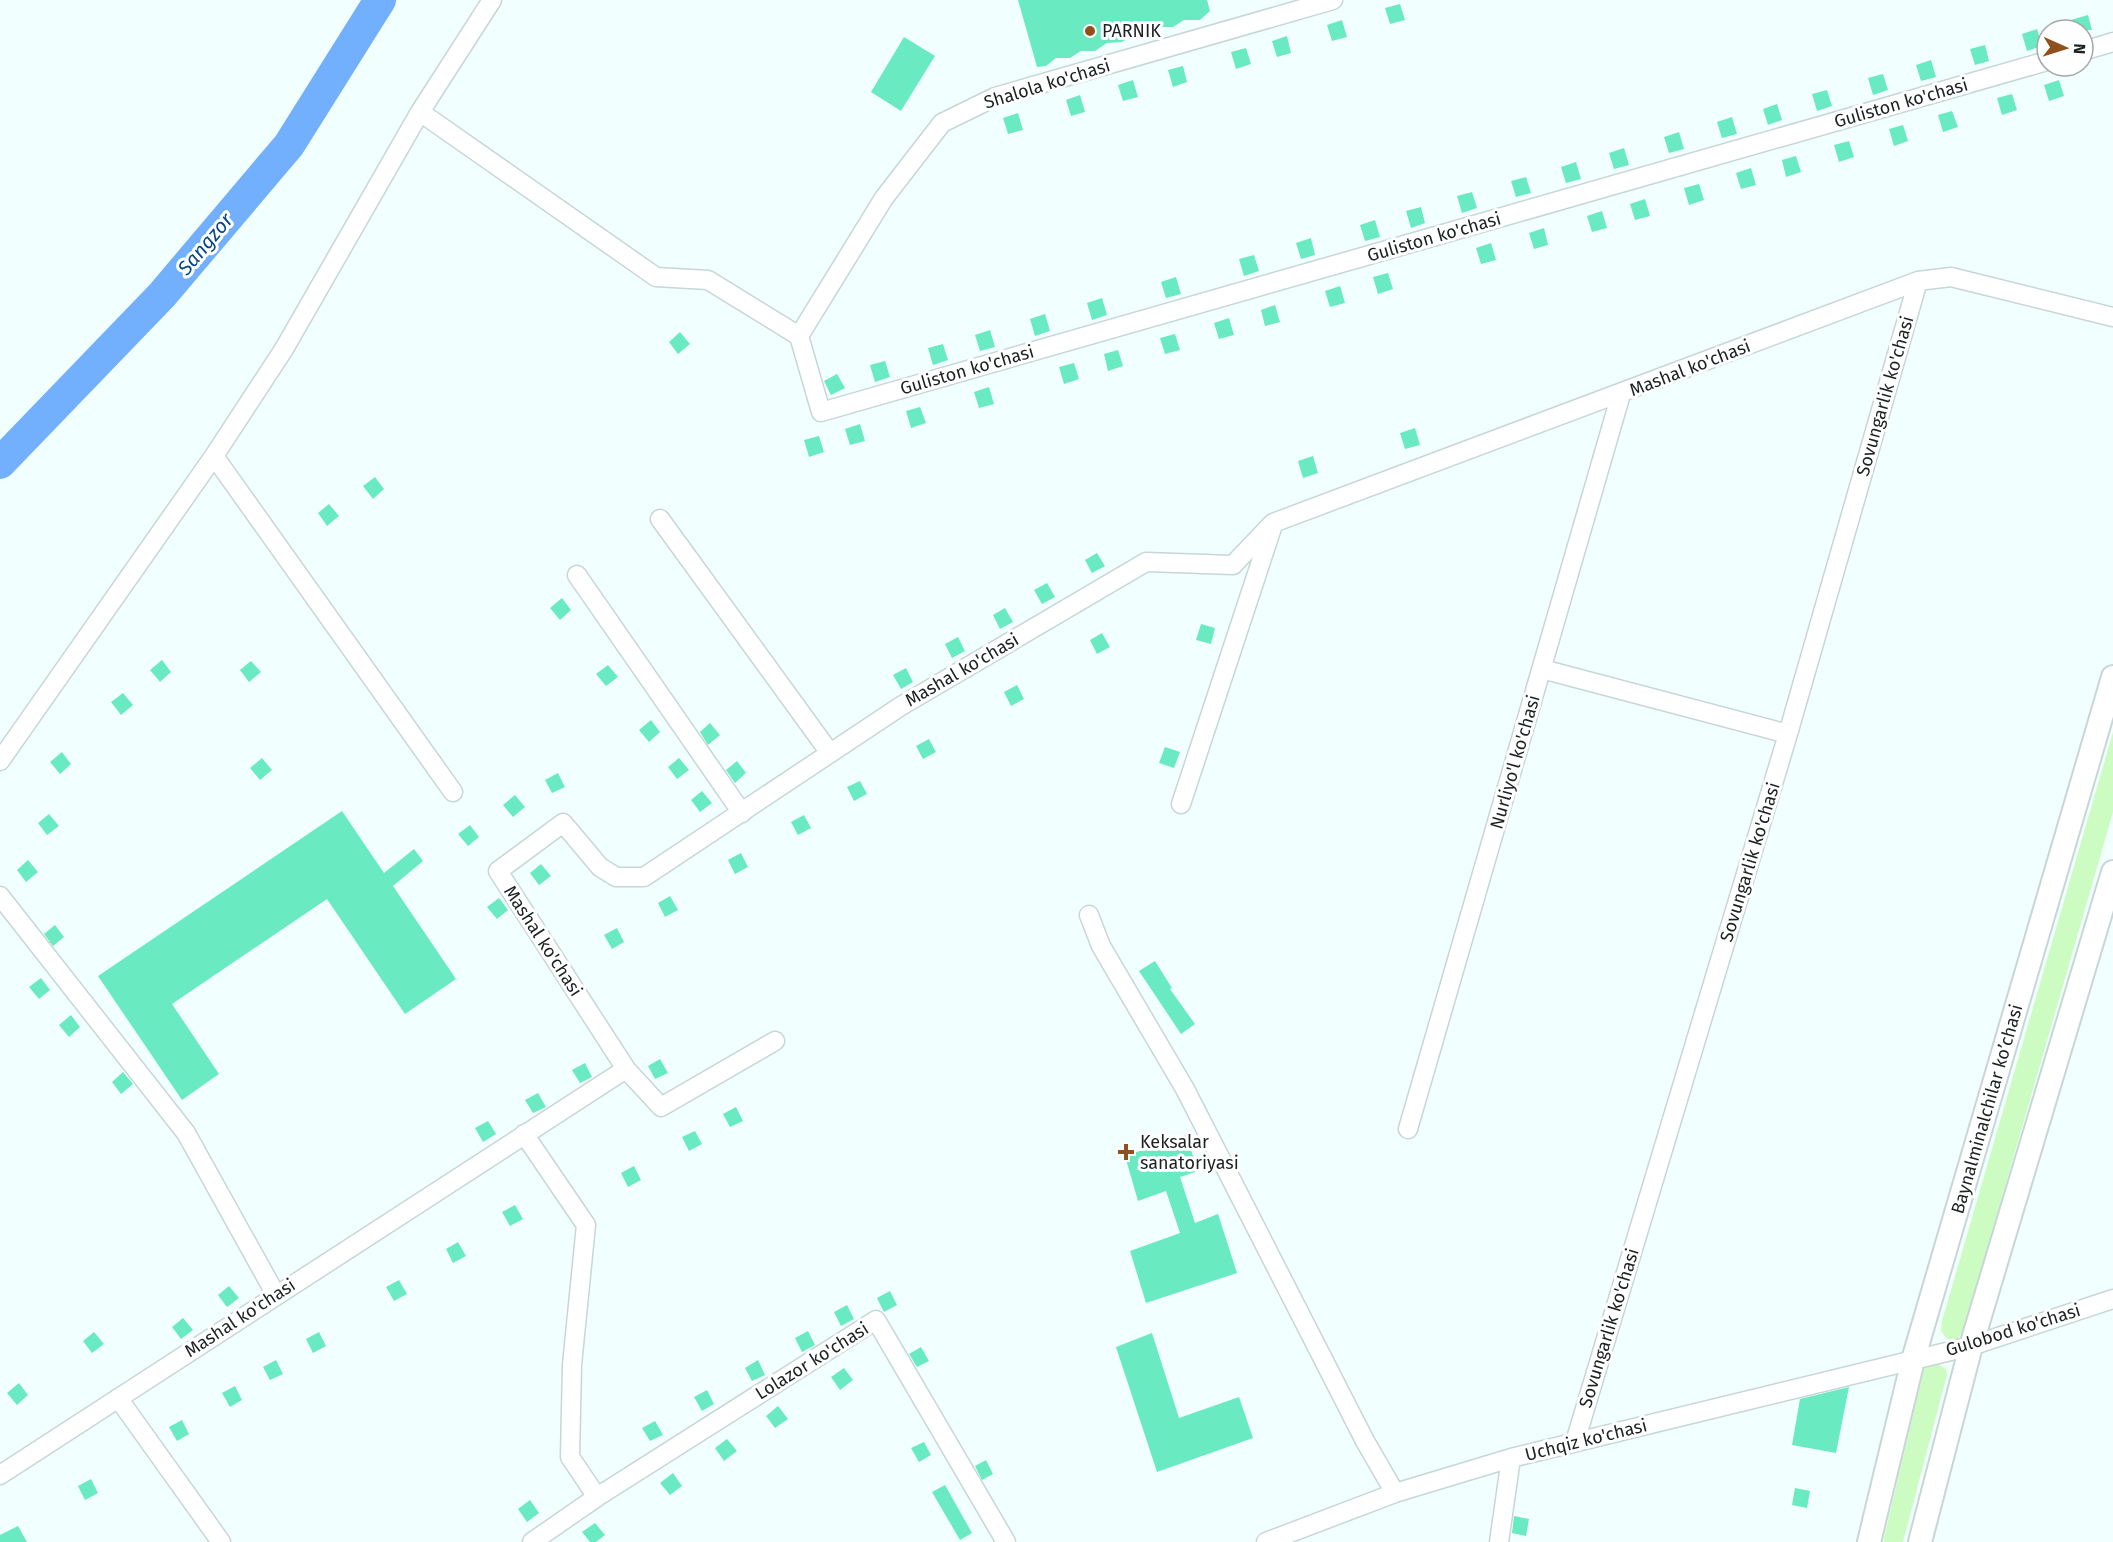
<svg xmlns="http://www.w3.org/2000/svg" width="2113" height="1542" font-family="'Fira Sans',sans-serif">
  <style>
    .green { fill: #ccfcc2 }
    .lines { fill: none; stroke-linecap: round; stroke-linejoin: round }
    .river { stroke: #72affd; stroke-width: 32 }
    .building { fill: #6aeac0 }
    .minor-casing { stroke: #c7d6d6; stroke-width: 21 }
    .major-casing { stroke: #c7d6d6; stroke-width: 26 }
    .minor { stroke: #fff; stroke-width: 18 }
    .major { stroke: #fff; stroke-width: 22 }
    .poi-dot { fill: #914f1d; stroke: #fff; stroke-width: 2 }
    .labels { text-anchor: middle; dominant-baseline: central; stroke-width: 6; stroke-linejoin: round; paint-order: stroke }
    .poi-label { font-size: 18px; fill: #1c2222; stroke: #fff; text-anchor: start }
    .street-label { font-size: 18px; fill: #1c2222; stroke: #fff }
    .water-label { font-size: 20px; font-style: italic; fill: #06468a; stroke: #fff }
  </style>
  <rect width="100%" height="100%" fill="#f2ffff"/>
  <path class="green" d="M2113,732V812L1964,1329L1958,1339L1948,1340L1941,1331L1942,1321Z
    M1931,1364L1939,1365L1946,1369L1947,1375L1903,1542H1883L1924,1369Z"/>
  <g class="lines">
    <path class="river" d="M0,463L162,295L289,145L380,0"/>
  </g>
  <path class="building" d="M1018,0H1207L1210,11L1200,20H1184L1173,27H1159L1149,35L1132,36L1122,42L1107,43L1095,51H1081L1070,58H1056L1046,66L1037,67Z
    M1400,4L1405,20L1390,24L1385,8Z
    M2088,15L2092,30H2050V26Z
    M1342,20L1347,37L1332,41L1327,25Z
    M2037,29L2042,46L2027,51L2022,34Z
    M1287,36L1291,53L1277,57L1272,41Z
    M904,37L935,56L901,111L871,92Z
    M1985,45L1989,61L1975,65L1970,49Z
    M1246,48L1251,64L1236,69L1231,52Z
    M1931,60L1936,77L1921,81L1916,65Z
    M1183,66L1187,82L1173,87L1168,70Z
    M1883,74L1888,90L1873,95L1868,78Z
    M1133,80L1138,97L1123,101L1118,85Z
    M2059,80L2064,96L2049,101L2044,85Z
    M1827,90L1832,106L1817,111L1812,94Z
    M2012,94L2017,110L2002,115L1997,98Z
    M1080,95L1085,112L1071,116L1066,100Z
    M1777,104L1782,120L1768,125L1763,109Z
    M1952,111L1958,127L1943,132L1938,115Z
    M1018,113L1023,130L1008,134L1003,118Z
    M1732,117L1737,134L1722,138L1717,122Z
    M1903,125L1908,141L1894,146L1889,129Z
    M1679,132L1684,149L1669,153L1664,137Z
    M1849,141L1854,157L1839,162L1834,145Z
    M1624,148L1629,165L1614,169L1609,153Z
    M1796,156L1801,172L1786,177L1782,160Z
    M1576,162L1581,179L1566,183L1561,167Z
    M1751,168L1756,185L1741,189L1736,173Z
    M1526,177L1531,193L1516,197L1511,181Z
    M1699,184L1704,200L1689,205L1684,188Z
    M1472,192L1477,208L1462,213L1457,196Z
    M1645,199L1650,216L1635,220L1630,204Z
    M1421,207L1425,223L1411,228L1406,211Z
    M1602,211L1607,228L1592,232L1587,216Z
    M1375,220L1380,237L1365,241L1360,225Z
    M1544,228L1548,245L1534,249L1529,233Z
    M1311,238L1315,255L1301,259L1296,243Z
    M1491,243L1496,260L1481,264L1476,248Z
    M1254,255L1259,271L1244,276L1239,259Z
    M1388,273L1393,289L1378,294L1373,277Z
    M1176,277L1181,294L1166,298L1161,282Z
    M1340,286L1345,303L1330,307L1325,291Z
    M1102,298L1107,315L1092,320L1087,303Z
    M1275,305L1280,322L1265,326L1261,310Z
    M1045,314L1050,331L1035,336L1030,319Z
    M1229,318L1234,335L1219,339L1214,323Z
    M990,330L995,347L980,351L975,335Z
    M680,332L690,344L678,354L669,342Z
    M1175,334L1180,350L1165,354L1160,338Z
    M943,344L948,360L933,365L928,348Z
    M1118,350L1123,366L1108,371L1104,354Z
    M885,361L890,377L875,382L870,365Z
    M1074,363L1079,379L1064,384L1059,367Z
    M837,374L845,388L831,395L824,381Z
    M989,387L994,404L979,408L974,392Z
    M920,407L926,423L911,428L906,411Z
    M860,424L865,441L850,445L845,429Z
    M1415,428L1420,445L1405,449L1400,433Z
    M819,436L824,452L809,457L804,440Z
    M1313,456L1318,473L1303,478L1298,461Z
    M375,477L384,489L373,499L363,486Z
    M329,504L339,516L327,526L318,513Z
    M1097,553L1105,566L1092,573L1085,560Z
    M1047,583L1055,597L1042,604L1034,590Z
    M562,598L571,610L560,620L550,608Z
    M1005,608L1013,622L1000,629L993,615Z
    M1201,624L1215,628L1211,644L1196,640Z
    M1102,633L1110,647L1097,654L1090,640Z
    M958,637L965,651L952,658L945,644Z
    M162,660L171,672L160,682L150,670Z
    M251,661L261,672L249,682L240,670Z
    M608,665L618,677L606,686L596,674Z
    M906,668L913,682L901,689L893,675Z
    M1017,685L1024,699L1011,706L1004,692Z
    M123,693L133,705L121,715L111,702Z
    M651,720L660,732L649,742L639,730Z
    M710,723L720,735L708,745L700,732Z
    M929,739L936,752L923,759L916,746Z
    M1165,747L1180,752L1174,768L1159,763Z
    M62,752L71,764L60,774L50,762Z
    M262,758L272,770L260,780L250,768Z
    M679,758L689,770L677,779L668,767Z
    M737,761L746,773L735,783L726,770Z
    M558,773L565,787L552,793L545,780Z
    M860,781L867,794L854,801L847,787Z
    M702,791L712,803L700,812L691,800Z
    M515,795L525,807L513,817L503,805Z
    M342,811L384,873L414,849L423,861L393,886L456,979L405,1014L327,899L172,1004L219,1074L182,1100L98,976Z
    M49,814L59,826L47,835L38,823Z
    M804,815L811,828L798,835L791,822Z
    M470,825L479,837L468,846L458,834Z
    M741,853L748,867L735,874L728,860Z
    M28,860L38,872L26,882L17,870Z
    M541,864L551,876L539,885L530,873Z
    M670,896L678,910L665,917L658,903Z
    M499,898L508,910L497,919L487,907Z
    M55,925L64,937L53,946L44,934Z
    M617,928L624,942L612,949L604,935Z
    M1155,961L1172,988L1170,989L1195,1024L1181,1034L1139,971Z
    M41,978L50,990L39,999L29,987Z
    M71,1015L80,1027L69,1037L59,1025Z
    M660,1059L668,1073L655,1079L648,1066Z
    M585,1063L592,1077L580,1083L572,1070Z
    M123,1072L133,1084L121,1094L112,1082Z
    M538,1093L546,1107L533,1113L525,1100Z
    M736,1107L743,1121L730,1127L723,1114Z
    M488,1121L496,1134L483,1142L475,1128Z
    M695,1131L702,1144L689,1151L682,1137Z
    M1186,1135L1198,1171L1180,1177L1195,1223L1218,1214L1237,1273L1146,1303L1130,1251L1180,1233L1166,1191L1138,1201L1125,1156Z
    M634,1166L641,1180L628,1187L621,1173Z
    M515,1205L523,1219L510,1226L502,1212Z
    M458,1242L466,1256L453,1263L446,1249Z
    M399,1280L407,1294L394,1301L386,1287Z
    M229,1286L239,1298L227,1307L218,1295Z
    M890,1291L897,1305L884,1312L877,1298Z
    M847,1305L854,1319L841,1326L834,1312Z
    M183,1318L193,1330L181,1339L172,1327Z
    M808,1331L815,1345L802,1352L795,1338Z
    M94,1332L104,1344L92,1353L83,1341Z
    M319,1332L326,1346L313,1353L306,1339Z
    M1152,1333L1179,1418L1239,1397L1253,1438L1157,1472L1116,1347Z
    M921,1347L929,1361L917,1367L909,1354Z
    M276,1360L283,1374L270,1380L263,1367Z
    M758,1360L765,1375L752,1381L745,1368Z
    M844,1368L853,1380L840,1390L831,1377Z
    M19,1383L28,1395L17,1405L7,1393Z
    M235,1386L242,1400L230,1407L222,1393Z
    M1849,1387L1836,1453L1792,1445L1800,1399Z
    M707,1390L714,1404L702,1411L694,1397Z
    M778,1406L788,1419L775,1428L766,1416Z
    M182,1420L189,1434L177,1441L169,1427Z
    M655,1421L663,1435L650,1441L642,1428Z
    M727,1439L737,1451L724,1461L715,1448Z
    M924,1442L931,1455L919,1462L911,1448Z
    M986,1460L993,1474L982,1480L975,1466Z
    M673,1473L682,1486L670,1495L660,1483Z
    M91,1479L98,1493L85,1500L78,1486Z
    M945,1485L972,1533L960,1540L932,1492Z
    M1795,1488L1810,1491L1807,1508L1792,1505Z
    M530,1500L539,1513L527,1522L518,1509Z
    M1514,1516L1529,1519L1526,1536L1512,1533Z
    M595,1523L605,1535L596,1542H590L582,1532Z
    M18,1526L27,1542H0V1535Z"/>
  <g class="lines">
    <defs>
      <path id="minor" d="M2083,51L2113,42
        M420,112L656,277L708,280L799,336L821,412L2047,61
        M799,336L884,198L942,123L995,97L1333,0
        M214,456L453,792
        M660,519L830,753
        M577,575L742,813
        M1542,669L1788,734
        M0,761L214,456L284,349L420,112L492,0
        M1181,804L1272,528
        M0,896L186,1133L276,1295
        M1089,915L1101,946L1185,1089L1365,1441L1395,1493
        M626,1069L661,1107L775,1041
        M1408,1129L1621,394
        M524,1134L586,1225L572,1365L570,1457L597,1497
        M118,1398L221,1542
        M1575,1442L1788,734L1918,281
        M0,1475L626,1069L498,871L563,823L600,867L616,877H644L901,706L1146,562L1233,565L1273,523L1918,281L1951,277L2113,317
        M532,1542L597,1497L876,1320L1006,1542
        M1266,1542L1395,1493L1511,1458L1971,1346L2113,1299
        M1499,1542L1511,1458"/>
      <path id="major" d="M1869,1542L1913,1360L2113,677
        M1920,1542L1971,1346L2113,872"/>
    </defs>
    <use href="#minor" class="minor-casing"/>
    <use href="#major" class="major-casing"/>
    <use href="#minor" class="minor"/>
    <use href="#major" class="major"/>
  </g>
  <g class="poi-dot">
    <circle cx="1090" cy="31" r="6"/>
    <path d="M1123 1143h6v6h6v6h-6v6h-6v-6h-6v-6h6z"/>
  </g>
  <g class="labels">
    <g class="poi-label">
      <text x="1102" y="31">PARNIK</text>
      <text x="1140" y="1142">Keksalar<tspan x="1140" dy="21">sanatoriyasi</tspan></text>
    </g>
    <g class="street-label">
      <text transform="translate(1047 84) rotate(-17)">Shalola ko'chasi</text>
      <text transform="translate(1901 103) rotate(-16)">Guliston ko'chasi</text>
      <text transform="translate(1434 237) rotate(-16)">Guliston ko'chasi</text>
      <text transform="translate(1690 368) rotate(-21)">Mashal ko'chasi</text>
      <text transform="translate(967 370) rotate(-16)">Guliston ko'chasi</text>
      <text transform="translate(1885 396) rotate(-74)">Sovungarlik ko'chasi</text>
      <text transform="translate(962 670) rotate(-30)">Mashal ko'chasi</text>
      <text transform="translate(1515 762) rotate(-74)">Nurliyo'l ko'chasi</text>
      <text transform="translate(1750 862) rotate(-73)">Sovungarlik ko'chasi</text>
      <text transform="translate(543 941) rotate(57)">Mashal ko'chasi</text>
      <text transform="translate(1987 1109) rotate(-74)">Baynalminalchilar ko’chasi</text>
      <text transform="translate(240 1318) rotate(-33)">Mashal ko'chasi</text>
      <text transform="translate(1609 1328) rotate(-73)">Sovungarlik ko'chasi</text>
      <text transform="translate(2013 1330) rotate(-17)">Gulobod ko'chasi</text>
      <text transform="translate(812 1361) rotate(-32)">Lolazor ko'chasi</text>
      <text transform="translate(1586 1440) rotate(-14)">Uchqiz ko'chasi</text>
    </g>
    <g class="water-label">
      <text transform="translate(205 244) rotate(-50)">Sangzor</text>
    </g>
  </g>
  <g transform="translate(2065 48) rotate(93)"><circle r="28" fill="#ffffff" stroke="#a4a7a7" stroke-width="1.5"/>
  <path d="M0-4.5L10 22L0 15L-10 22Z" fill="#914f1d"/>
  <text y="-9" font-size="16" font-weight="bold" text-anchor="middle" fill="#1c2222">N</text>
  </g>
</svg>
